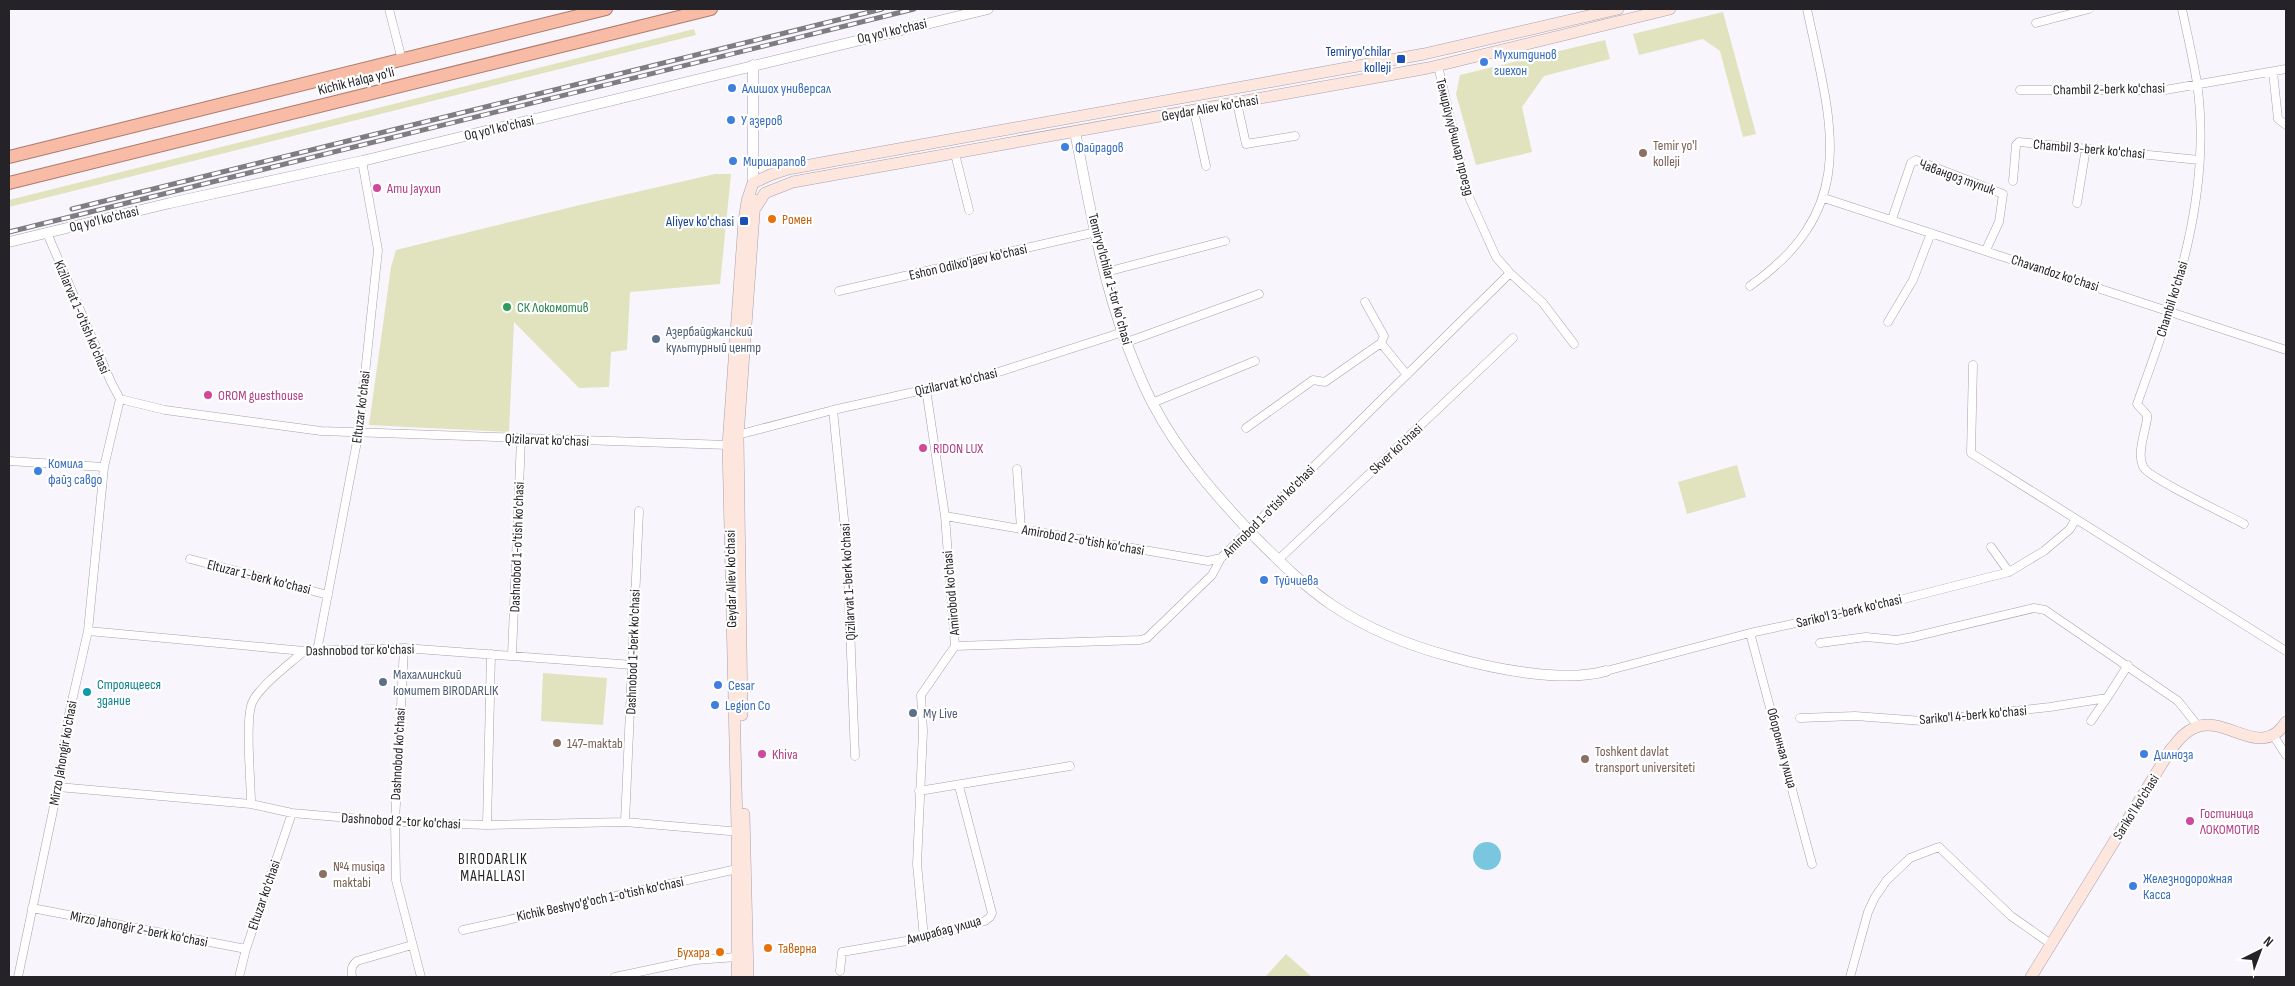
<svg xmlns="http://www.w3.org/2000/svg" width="2295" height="986" font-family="'Sofia Sans Condensed',sans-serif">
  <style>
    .green { fill: #e0e3bd }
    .water { fill: #79c6df }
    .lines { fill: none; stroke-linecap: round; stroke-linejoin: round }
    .minor-casing { stroke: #a7a0ad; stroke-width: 9 }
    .tertiary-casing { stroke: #a7a0ad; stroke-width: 11 }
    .secondary-casing { stroke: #a7a0ad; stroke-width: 12 }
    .trunk-casing { stroke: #ae7b6c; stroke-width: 14 }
    .minor { stroke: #fff; stroke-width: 8 }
    .tertiary { stroke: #fff; stroke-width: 10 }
    .secondary { stroke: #fde6de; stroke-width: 11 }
    .trunk { stroke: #f8bba6; stroke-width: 12 }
    .rail-casing { stroke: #7f7c82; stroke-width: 5 }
    .rail { stroke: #fff; stroke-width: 3; stroke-dasharray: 9; stroke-linecap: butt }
    .transit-dot { fill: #1a4fb4; stroke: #fff; stroke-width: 2 }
    .shop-dot { fill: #3f7fe0; stroke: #fff; stroke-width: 2 }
    .education-dot { fill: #8d6e63; stroke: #fff; stroke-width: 2 }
    .hotel-dot { fill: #d1479c; stroke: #fff; stroke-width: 2 }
    .food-dot { fill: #e8710a; stroke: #fff; stroke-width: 2 }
    .leisure-dot { fill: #2e9e5b; stroke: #fff; stroke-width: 2 }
    .service-dot { fill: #5c6f8a; stroke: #fff; stroke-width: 2 }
    .culture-dot { fill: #0f9aa8; stroke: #fff; stroke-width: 2 }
    .labels { text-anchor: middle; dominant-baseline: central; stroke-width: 4.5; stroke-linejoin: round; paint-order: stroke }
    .street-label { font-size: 14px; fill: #252328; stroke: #fff }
    .transit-label { font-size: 14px; fill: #164399; stroke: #fff; text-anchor: end }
    .shop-label { font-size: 14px; fill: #366cbe; stroke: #fff; text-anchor: start }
    .education-label { font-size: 14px; fill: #785e54; stroke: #fff; text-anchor: start }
    .hotel-label { font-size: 14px; fill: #b23c85; stroke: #fff; text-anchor: start }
    .food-label { font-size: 14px; fill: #c56008; stroke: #fff; text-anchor: start }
    .leisure-label { font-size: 14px; fill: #27864d; stroke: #fff; text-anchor: start }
    .service-label { font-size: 14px; fill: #4e5e75; stroke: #fff; text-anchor: start }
    .culture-label { font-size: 14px; fill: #0d838f; stroke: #fff; text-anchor: start }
    .neighbourhood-label { font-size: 15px; letter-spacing: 1px; fill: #252328; stroke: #fff }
  </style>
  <rect width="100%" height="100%" fill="#f9f5fd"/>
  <path class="green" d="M1723,12L1756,134L1743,137L1720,51L1703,39L1639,55L1633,34Z
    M694,29L696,35L9,207V200Z
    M1605,40L1610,59L1544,76L1522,107L1532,152L1476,165L1456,94L1460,75Z
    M715,174H731L720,284L630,292L627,350L611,352L609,387L579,388L514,322L509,432L369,425L391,267L396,250L584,204Z
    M1737,465L1746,497L1687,514L1678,482Z
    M543,673L607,678L603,725L541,721Z
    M1286,954L1312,977L1266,976Z"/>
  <path class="water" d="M1473 856a14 14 0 1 1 28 0a14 14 0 1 1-28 0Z"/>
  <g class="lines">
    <defs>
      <path id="minor" d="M389,9L402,60
        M2182,9C2187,33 2193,58 2197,83C2213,194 2174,302 2137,404L2147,415V419C2145,433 2136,455 2144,468C2151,479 2228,515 2244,524
        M2036,23L2089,9
        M1438,66L1469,197L1496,257L1510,273L1543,303L1574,344
        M2273,72L2278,119L2286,125
        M2020,90H2165L2286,69
        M1237,103L1246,144L1295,136
        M1194,111L1206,166
        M955,154L969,210
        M2013,181L2016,145L2019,142L2199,160
        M1824,198L2286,350
        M2077,203L2086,148
        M1892,219L1911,163L1916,160L2003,194L1999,222L1986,250
        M47,233L111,382L120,399
        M1106,272L1225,241
        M1750,286C1862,207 1831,124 1807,9
        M839,291L1096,232
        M1365,302L1384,336L1381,343
        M1888,322L1913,280L1931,233
        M1127,342L1259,294
        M1973,365L1971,453L2286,651
        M1152,403L1255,361
        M833,410L847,549L855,756
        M1246,428L1313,380L1325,382L1381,343L1407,375
        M9,461L104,467
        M1017,469L1021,529
        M945,516L1208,561L1221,558
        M1991,547L2009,572
        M190,559L328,595
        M1278,560L1513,338
        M88,631L304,651L404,648L633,665
        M1750,633L1812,864
        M1820,643L1866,637L1897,640L1913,637L2034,608L2045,610L2178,701L2198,726
        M955,646L1140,640L1147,638L1212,575L1221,558L1510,273
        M404,648L395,822L396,880L421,977
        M317,651L359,431L378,250L362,161
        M512,655L521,439
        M1606,671L1750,633L1876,606L2009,572L2044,551L2070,529L2075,520
        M1800,718L1855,716L1923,721L2050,707L2107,698L2128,665
        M2091,721L2107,698
        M2273,735L2286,755
        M58,787L251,804L292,813L395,822L487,825L625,822L741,832
        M919,791L1070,766
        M251,804C251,782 245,721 252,703C259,686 290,664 304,651
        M625,822L639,511
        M487,825L491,654
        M32,908L246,949
        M463,930L737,869
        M924,938L917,864L923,731L921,695L955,646L945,516L926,389
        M840,971L842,952L924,938L985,921L990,917L992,913L959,786
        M18,977L58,787L69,714L88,631L104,467L120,399L165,410L321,431L728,445L741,434L833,410L986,376L1123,332
        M239,977L246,949L292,813
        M352,977C351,970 351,966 357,961L412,945
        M615,977L695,960L737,957
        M1850,977L1868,912L1875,897L1887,880L1910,858L1939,847L2011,916L2051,944"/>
      <path id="tertiary" d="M753,65V183
        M1075,132C1089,202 1101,275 1126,342C1134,362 1142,384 1153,404C1179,454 1217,497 1256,538C1280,562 1304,586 1332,605C1368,629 1410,646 1452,657C1494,669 1564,683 1606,671
        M9,242L170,203L362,161L988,9"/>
      <path id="secondary" d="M756,207L765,193L793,182L1428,68L1670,9
        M742,715L738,436L755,200
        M744,814L748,977
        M737,977V827L728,445L744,221L747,201L753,183L770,175L788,169L1424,54L1618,9
        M2031,977L2171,749C2178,741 2184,732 2194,728C2226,713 2261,762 2286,722"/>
      <path id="trunk" d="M9,157L606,9
        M9,183L711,9"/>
    </defs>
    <use href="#minor" class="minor-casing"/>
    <use href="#tertiary" class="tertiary-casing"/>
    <use href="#secondary" class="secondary-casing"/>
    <use href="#trunk" class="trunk-casing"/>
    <use href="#minor" class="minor"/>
    <use href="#tertiary" class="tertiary"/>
    <use href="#secondary" class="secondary"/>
    <use href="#trunk" class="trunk"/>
    <defs>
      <path id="rail" d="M72,209L882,9
        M9,232L914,9"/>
    </defs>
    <use href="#rail" class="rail-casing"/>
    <use href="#rail" class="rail"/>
  </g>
  <g class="transit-dot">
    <rect x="1396" y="54" width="10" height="10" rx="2.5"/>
    <rect x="739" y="216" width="10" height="10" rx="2.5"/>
  </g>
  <g class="shop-dot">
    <circle cx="1484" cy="62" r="5"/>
    <circle cx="732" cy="88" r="5"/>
    <circle cx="731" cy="120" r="5"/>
    <circle cx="1065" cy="147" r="5"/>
    <circle cx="733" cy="161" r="5"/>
    <circle cx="38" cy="471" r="5"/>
    <circle cx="1264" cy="580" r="5"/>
    <circle cx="718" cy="685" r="5"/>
    <circle cx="715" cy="705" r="5"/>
    <circle cx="2144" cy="754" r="5"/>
    <circle cx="2133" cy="886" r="5"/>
  </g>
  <g class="education-dot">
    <circle cx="1643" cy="153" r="5"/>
    <circle cx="557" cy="743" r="5"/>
    <circle cx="1585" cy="759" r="5"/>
    <circle cx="323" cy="874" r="5"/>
  </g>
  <g class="hotel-dot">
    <circle cx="377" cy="188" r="5"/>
    <circle cx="208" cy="395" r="5"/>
    <circle cx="923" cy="448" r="5"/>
    <circle cx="762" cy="754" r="5"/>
    <circle cx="2190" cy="821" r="5"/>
  </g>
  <g class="food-dot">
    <circle cx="772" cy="219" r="5"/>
    <circle cx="768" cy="948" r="5"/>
    <circle cx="720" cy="952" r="5"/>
  </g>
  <circle class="leisure-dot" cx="507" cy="307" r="5"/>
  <g class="service-dot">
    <circle cx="656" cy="339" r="5"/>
    <circle cx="383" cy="682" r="5"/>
    <circle cx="913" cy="713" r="5"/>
  </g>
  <circle class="culture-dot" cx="87" cy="692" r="5"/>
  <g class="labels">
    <g class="street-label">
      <text transform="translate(892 31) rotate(-13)">Oq yo'l ko'chasi</text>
      <text transform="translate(356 81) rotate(-14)">Kichik Halqa yo'li</text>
      <text transform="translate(2109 89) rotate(-1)">Chambil 2-berk ko'chasi</text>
      <text transform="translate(1210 108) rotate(-10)">Geydar Aliev ko'chasi</text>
      <text transform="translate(499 128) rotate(-13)">Oq yo'l ko'chasi</text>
      <text transform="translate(1455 137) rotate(76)">Темирйулувчилар проезд</text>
      <text transform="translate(2089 149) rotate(5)">Chambil 3-berk ko'chasi</text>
      <text transform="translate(1957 177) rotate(20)">Чавандоз тупик</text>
      <text transform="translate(104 219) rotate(-14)">Oq yo'l ko'chasi</text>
      <text transform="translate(968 262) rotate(-13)">Eshon Odilxo'jaev ko'chasi</text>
      <text transform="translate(2055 273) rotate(18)">Chavandoz ko'chasi</text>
      <text transform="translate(1110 279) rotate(75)">Temiryo‘lchilar 1-tor koʻchasi</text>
      <text transform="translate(2172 299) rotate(-73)">Chambil ko'chasi</text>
      <text transform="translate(82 317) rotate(67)">Kizilarvat 1-o'tish ko'chasi</text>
      <text transform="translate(956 382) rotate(-13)">Qizilarvat ko'chasi</text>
      <text transform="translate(361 407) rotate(-83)">Eltuzar ko'chasi</text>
      <text transform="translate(547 440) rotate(2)">Qizilarvat ko'chasi</text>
      <text transform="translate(1396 449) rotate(-43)">Skver ko'chasi</text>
      <text transform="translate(1269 511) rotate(-45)">Amirobod 1-o'tish ko'chasi</text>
      <text transform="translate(1083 540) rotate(10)">Amirobod 2-o'tish ko'chasi</text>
      <text transform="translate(517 547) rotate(-88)">Dashnobod 1-o'tish ko'chasi</text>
      <text transform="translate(259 577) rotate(14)">Eltuzar 1-berk ko'chasi</text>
      <text transform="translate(731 579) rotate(-91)">Geydar Aliev ko'chasi</text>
      <text transform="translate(848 582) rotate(-93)">Qizilarvat 1-berk ko'chasi</text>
      <text transform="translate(951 593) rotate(-95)">Amirobod ko'chasi</text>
      <text transform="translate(1849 611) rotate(-13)">Sariko'l 3-berk ko'chasi</text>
      <text transform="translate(360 650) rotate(-1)">Dashnobod tor ko'chasi</text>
      <text transform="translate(633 652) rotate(-88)">Dashnobod 1-berk ko'chasi</text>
      <text transform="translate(1973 715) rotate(-5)">Sariko'l 4-berk ko'chasi</text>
      <text transform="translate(1782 748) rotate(75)">Оборонная улица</text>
      <text transform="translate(63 753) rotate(-80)">Mirzo Jahongir ko'chasi</text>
      <text transform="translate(398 754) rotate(-87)">Dashnobod ko'chasi</text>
      <text transform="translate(2136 807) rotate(-58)">Sariko'l ko'chasi</text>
      <text transform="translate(401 821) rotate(3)">Dashnobod 2-tor ko'chasi</text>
      <text transform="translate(264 895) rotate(-71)">Eltuzar ko'chasi</text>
      <text transform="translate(600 899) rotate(-12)">Kichik Beshyo'g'och 1-o'tish ko'chasi</text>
      <text transform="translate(139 929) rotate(11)">Mirzo Jahongir 2-berk ko'chasi</text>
      <text transform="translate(944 930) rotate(-15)">Амирабад улица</text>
    </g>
    <g class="transit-label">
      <text x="1391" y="51">Temiryo'chilar<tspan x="1391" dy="16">kolleji</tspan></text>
      <text x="734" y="221">Aliyev ko'chasi</text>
    </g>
    <g class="shop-label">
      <text x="1494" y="54">Мухитдинов<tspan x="1494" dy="16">гиехон</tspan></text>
      <text x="742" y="88">Алишох универсал</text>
      <text x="741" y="120">У азеров</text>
      <text x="1075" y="147">Файрадов</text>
      <text x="743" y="161">Миршарапов</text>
      <text x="48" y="463">Комила<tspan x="48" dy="16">файз савдо</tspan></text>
      <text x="1274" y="580">Туйчиева</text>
      <text x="728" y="685">Cesar</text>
      <text x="725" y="705">Legion Co</text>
      <text x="2154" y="754">Дилноза</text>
      <text x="2143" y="878">Железнодорожная<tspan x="2143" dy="16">Касса</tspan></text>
    </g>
    <g class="education-label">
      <text x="1653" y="145">Temir yo'l<tspan x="1653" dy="16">kolleji</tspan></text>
      <text x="567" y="743">147-maktab</text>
      <text x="1595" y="751">Toshkent davlat<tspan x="1595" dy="16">transport universiteti</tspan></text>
      <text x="333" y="866">№4 musiqa<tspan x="333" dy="16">maktabi</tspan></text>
    </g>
    <g class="hotel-label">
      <text x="387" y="188">Amu Jayxun</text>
      <text x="218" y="395">OROM guesthouse</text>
      <text x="933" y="448">RIDON LUX</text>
      <text x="772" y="754">Khiva</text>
      <text x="2200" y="813">Гостиница<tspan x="2200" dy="16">ЛОКОМОТИВ</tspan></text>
    </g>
    <g class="food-label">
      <text x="782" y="219">Ромен</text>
      <text x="778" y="948">Таверна</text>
      <text x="710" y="952" text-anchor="end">Бухара</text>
    </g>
    <g class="leisure-label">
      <text x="517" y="307">СК Локомотив</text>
    </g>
    <g class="service-label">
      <text x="666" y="331">Азербайджанский<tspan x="666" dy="16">культурный центр</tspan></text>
      <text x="393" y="674">Махаллинский<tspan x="393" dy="16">комитет BIRODARLIK</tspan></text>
      <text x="923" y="713">My Live</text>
    </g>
    <g class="culture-label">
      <text x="97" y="684">Строящееся<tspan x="97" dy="16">здание</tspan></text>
    </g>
    <g class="neighbourhood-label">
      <text x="493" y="859">BIRODARLIK<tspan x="493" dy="17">MAHALLASI</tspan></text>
    </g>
  </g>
  <rect width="2295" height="986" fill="none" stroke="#252328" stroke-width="20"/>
  <g transform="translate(2260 951) rotate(42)" stroke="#ffffff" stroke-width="4" paint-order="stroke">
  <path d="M0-4L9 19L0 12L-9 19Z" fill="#252328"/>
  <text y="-8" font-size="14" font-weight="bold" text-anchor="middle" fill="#252328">N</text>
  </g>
</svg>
